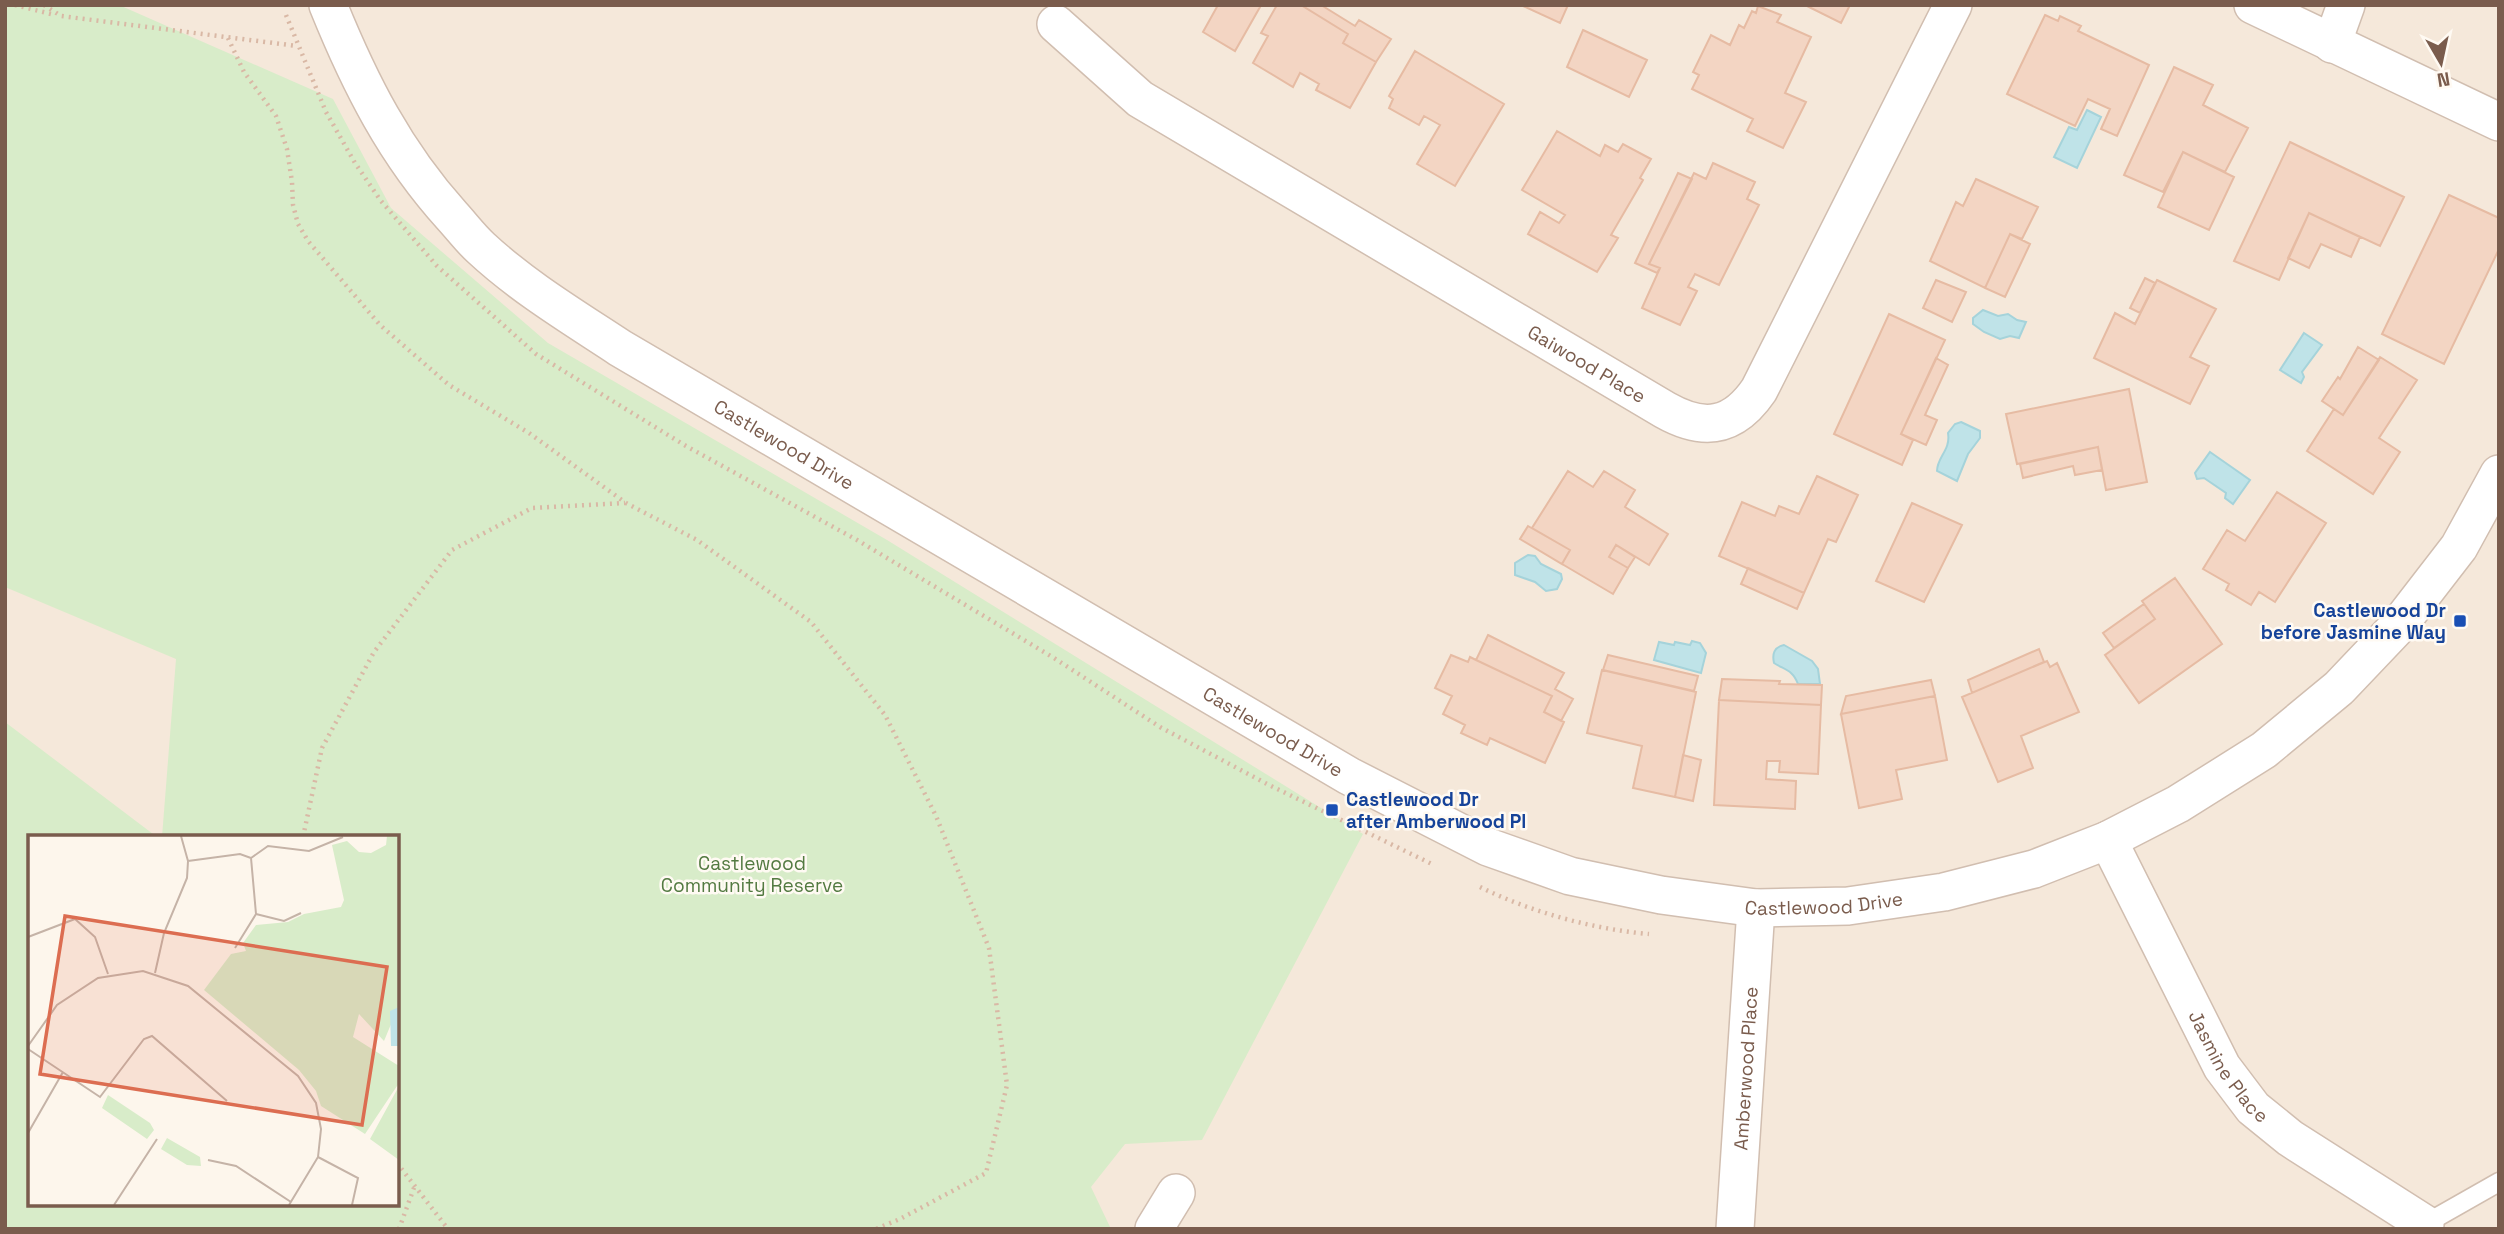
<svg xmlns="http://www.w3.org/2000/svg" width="2504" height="1234" font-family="'Space Grotesk',sans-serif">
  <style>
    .residential { fill: #f5e8da; fill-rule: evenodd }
    .green { fill: #d8ecc9 }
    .water { fill: #bfe3e8; stroke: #a5d3da; stroke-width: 2 }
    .building { fill: #f3d5c3; stroke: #e6bba3; stroke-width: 2 }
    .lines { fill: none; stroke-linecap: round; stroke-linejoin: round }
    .lane-casing { stroke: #d1beb0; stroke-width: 21 }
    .street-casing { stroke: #d1beb0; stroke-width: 40 }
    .path { stroke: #d9b8a5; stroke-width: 4.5; stroke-dasharray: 2 5; stroke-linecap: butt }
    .lane { stroke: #fff; stroke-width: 18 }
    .street { stroke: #fff; stroke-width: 37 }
    .transit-dot { fill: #1a4fb4; stroke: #fffaf3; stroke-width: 2.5 }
    .labels { text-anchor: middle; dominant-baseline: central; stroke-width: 5; stroke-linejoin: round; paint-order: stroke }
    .street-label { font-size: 19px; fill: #7a5c4d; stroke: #fffaf3 }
    .transit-label { font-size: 19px; font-weight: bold; fill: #164399; stroke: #fffaf3; text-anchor: end }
    .park-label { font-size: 19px; fill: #537a41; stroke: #fffaf3 }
    .inset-road { fill: none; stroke: #c5b3a7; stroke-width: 2 }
    .view { fill: #dc6d51; fill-opacity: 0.15; stroke: #dc6d51; stroke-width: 3.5 }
    .inset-edge { fill: none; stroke: #7a5c4d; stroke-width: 3.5 }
  </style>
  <rect width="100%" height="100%" fill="#fdf6ec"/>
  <path class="residential" d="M5,5H2499V1229H5ZM30,837H397V1204H30Z"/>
  <path class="green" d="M5,5H119L333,99L391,208L548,343L887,540L1363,834L1202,1140L1125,1144L1091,1187L1111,1229H5V722L157,837H30V1204H397V837H162L176,659L5,587Z"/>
  <path class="water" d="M2087,110L2101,117L2077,168L2054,157L2069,127L2077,130Z
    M1983,310L1998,316L2008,314L2017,320L2026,322L2019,338L2010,336L2000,339L1984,332L1973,324V318Z
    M2304,333L2322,345L2302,372L2304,377L2301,383L2280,370Z
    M1961,422L1980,431V438L1968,454L1957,481L1937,471C1937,457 1951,450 1948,433L1955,424Z
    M2210,452L2250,480L2233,504L2225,498L2226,493L2204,478L2197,479L2195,473Z
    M1528,555L1535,556L1541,564L1561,574L1562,579L1557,589L1546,591L1535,582L1515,575V563Z
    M1692,641L1700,643L1706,653L1701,673L1654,660L1659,642L1674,645L1675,642L1690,645Z
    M1784,645L1812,661L1818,669L1820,684H1798C1793,670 1785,670 1774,663C1772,654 1774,647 1784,645Z"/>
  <path class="building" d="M1218,5H1257L1260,7L1235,51L1203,32Z
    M1277,5H1301L1348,34L1343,43L1376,62L1350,108L1316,90L1319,84L1300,73L1293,87L1253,63L1268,36L1261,33Z
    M1301,5H1321L1355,26L1359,20L1391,39L1376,62L1343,43L1348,34Z
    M1521,5H1568L1560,23Z
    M1805,5H1850L1841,23Z
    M1758,6L1781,15L1777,22L1811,37L1785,93L1806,102L1783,148L1747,131L1753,119L1692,89L1699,75L1693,72L1711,35L1730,45L1739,25L1744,28L1752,11L1756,13Z
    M2045,15L2058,21L2060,16L2081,26L2078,31L2149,65L2117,136L2101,129L2110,109L2088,99L2075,126L2007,94Z
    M1583,30L1647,60L1629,97L1567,67Z
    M1415,51L1504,104L1455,186L1417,164L1440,125L1424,116L1419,125L1389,108L1393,99L1389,96Z
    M2174,67L2213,85L2203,105L2248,128L2225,172L2183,152L2163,192L2124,175Z
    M1557,131L1600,156L1605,145L1618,152L1623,144L1651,159L1640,178L1643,180L1611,235L1618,238L1597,272L1528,234L1540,212L1559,223L1565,215L1522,190Z
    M2290,142L2404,197L2380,246L2309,213L2279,280L2234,261Z
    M2183,152L2234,177L2209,230L2158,207Z
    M1713,163L1755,182L1747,199L1759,205L1719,285L1695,274L1688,287L1697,291L1680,325L1642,308L1660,268L1649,264L1694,173L1706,179Z
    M1678,173L1692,179L1649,264L1660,268L1657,273L1635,263Z
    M1976,179L2038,207L2022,239L2010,234L1985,288L1930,261L1956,202L1963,206Z
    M2449,195L2499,218V249L2444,364L2382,334Z
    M2309,213L2360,237L2351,257L2321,244L2309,268L2288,258Z
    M2010,234L2030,244L2005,297L1985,288Z
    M2145,278L2155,283L2140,313L2130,308Z
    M1936,280L1966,292L1952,322L1923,308Z
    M2157,280L2216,309L2190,357L2209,366L2190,404L2094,358L2115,313L2135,324Z
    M1889,314L1945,340L1901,434L1913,440L1902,465L1834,434Z
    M2358,347L2379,360L2343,415L2322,401L2338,377L2340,379Z
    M2380,357L2417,380L2379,438L2400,452L2373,494L2307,451L2334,409L2343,415Z
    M1936,358L1948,365L1925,415L1937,420L1926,445L1901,434Z
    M2129,389L2147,482L2106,490L2098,447L2017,464L2006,414Z
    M2098,447L2102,470L2075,475L2073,466L2023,478L2020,464Z
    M1568,471L1593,487L1604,471L1635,490L1625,507L1668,534L1649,565L1616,545L1609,557L1628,568L1613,594L1562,564L1570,550L1532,528Z
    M1817,476L1858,495L1836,542L1828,539L1804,593L1719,556L1742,502L1775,516L1779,506L1799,514Z
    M2277,492L2326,523L2275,602L2259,592L2251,605L2226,590L2229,584L2203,569L2227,530L2245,541Z
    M1912,503L1962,525L1924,602L1876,581Z
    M1528,526L1570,550L1562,564L1520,539Z
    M1616,545L1635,557L1628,568L1609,557Z
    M1748,568L1804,593L1797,609L1741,584Z
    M2175,578L2222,644L2139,703L2105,655L2155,619L2142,601Z
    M2144,604L2155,619L2114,648L2103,633Z
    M1488,635L1564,673L1555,689L1573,699L1561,721L1544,712L1552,696L1476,660Z
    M2039,649L2044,662L1972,693L1968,680Z
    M1451,655L1468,662L1470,657L1476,660L1552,696L1544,712L1564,722L1545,763L1490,738L1487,745L1461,733L1465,725L1443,714L1452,696L1435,688Z
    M1608,655L1698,676L1694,691L1603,670Z
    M2047,661L2050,667L2057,663L2079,712L2021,736L2033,768L1998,782L1962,697Z
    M1602,670L1696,692L1675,797L1633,788L1642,746L1587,733Z
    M1722,679L1780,681L1779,684L1822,685L1821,705L1719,700Z
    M1931,680L1935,696L1841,714L1846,696Z
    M1935,696L1947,760L1896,770L1902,799L1859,808L1841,714Z
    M1719,700L1821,705L1818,774L1779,772L1780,761H1767L1766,779L1796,781L1795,809L1714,805Z
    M1683,755L1701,760L1693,801L1675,797Z"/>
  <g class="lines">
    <defs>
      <path id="lane" d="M2425,1224L2499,1182"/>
      <g id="street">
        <path id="s1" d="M328,5C360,84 395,153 452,216C462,227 471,239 481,248C523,287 573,317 620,348L1349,776L1488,847L1570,876L1661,895L1756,908L1848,906L1944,892L2034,869L2108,840L2178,804L2264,750L2339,688L2398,626L2459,547L2499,474"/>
        <path d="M2253,5L2499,122"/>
        <path id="s2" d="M1056,24L1140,99L1665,410C1704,432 1733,428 1759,390L1953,5"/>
        <path d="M2332,44L2346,5"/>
        <path id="s3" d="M2108,840L2222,1067L2253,1108L2290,1138L2425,1224"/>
        <path d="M1154,1229L1176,1193"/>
        <path id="s4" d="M1735,1229L1756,908"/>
      </g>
    </defs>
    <use href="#lane" class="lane-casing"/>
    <use href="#street" class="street-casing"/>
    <path class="path" d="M15,5L55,15
      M44,5L61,16L297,46
      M286,15L326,112L355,163L381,201L437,266L536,354L686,446L857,540L1054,658L1160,727L1267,784L1434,865
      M228,38L244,72L276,116L287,149L292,182L293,205L298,224L308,241L380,325L449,385L529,433L626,503L697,540L811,622L885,715L936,816L989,948L1007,1085L986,1173L900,1219L876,1229
      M303,837L322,748L374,652L452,550L532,508L625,503
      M1480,887C1531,912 1592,929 1649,934
      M397,1163L448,1229
      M399,1229L415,1185"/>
    <use href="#lane" class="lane"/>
    <use href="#street" class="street"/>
  </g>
  <g class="transit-dot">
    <rect x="2453" y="614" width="14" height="14" rx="3.5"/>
    <rect x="1325" y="803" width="14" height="14" rx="3.5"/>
  </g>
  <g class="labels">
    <g class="street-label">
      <text stroke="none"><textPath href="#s2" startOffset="632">Gaiwood Place</textPath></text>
      <text stroke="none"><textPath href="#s1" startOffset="651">Castlewood Drive</textPath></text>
      <text stroke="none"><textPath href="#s1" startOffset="1218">Castlewood Drive</textPath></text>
      <text stroke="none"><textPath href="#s1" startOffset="1806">Castlewood Drive</textPath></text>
      <text stroke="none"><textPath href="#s3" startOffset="257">Jasmine Place</textPath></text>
      <text stroke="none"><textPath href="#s4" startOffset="161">Amberwood Place</textPath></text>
    </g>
    <g class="transit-label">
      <text x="2446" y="610">Castlewood Dr<tspan x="2446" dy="22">before Jasmine Way</tspan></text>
      <text x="1346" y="799" text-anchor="start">Castlewood Dr<tspan x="1346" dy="22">after Amberwood Pl</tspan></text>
    </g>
    <g class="park-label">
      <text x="752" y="863">Castlewood<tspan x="752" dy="22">Community Reserve</tspan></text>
    </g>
  </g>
  <g transform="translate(28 835)">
    <rect width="371" height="371" fill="#fdf6ec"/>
    <path d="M359,1H371V170L356,206L331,179L325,202L371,231V248L337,299L293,271L288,256L271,235L176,155L203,119L218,116L215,108L228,90L260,87L276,79L313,72L316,65L304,10L319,6L331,17L343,18L358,10ZM371,251V325L342,304ZM80,260L122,288L126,295L119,304L74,273ZM139,303L172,322L173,331L159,330L133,314Z" fill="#d8ecc9"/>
    <path d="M371,172V211H363L362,176Z" fill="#bfe3e8"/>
    <path class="inset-road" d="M223,23L240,11L281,16L315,2M160,26L212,19L223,23L228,79L207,113M228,79L256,86L273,78M0,102L47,84L67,102L80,139M127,138L136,98L159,43L160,26L153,1M0,211L29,170L70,143L115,136L160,151L270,241L288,268L293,294L290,322L261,370M0,214L72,262L116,204L124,201L199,266M0,298L35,237M290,322L330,343L324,370M180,325L208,331L263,367M86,370L129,304"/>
    <path class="view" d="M37,81L359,132L334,290L12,239Z"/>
    <rect width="371" height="371" class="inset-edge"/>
  </g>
  <rect width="2504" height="1234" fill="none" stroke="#7a5c4d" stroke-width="14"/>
  <g transform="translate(2441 63) rotate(171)" stroke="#fffaf3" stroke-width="5" paint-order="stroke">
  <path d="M0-5L12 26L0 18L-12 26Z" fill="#7a5c4d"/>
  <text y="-10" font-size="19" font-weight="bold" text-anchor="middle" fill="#7a5c4d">N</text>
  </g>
</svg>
